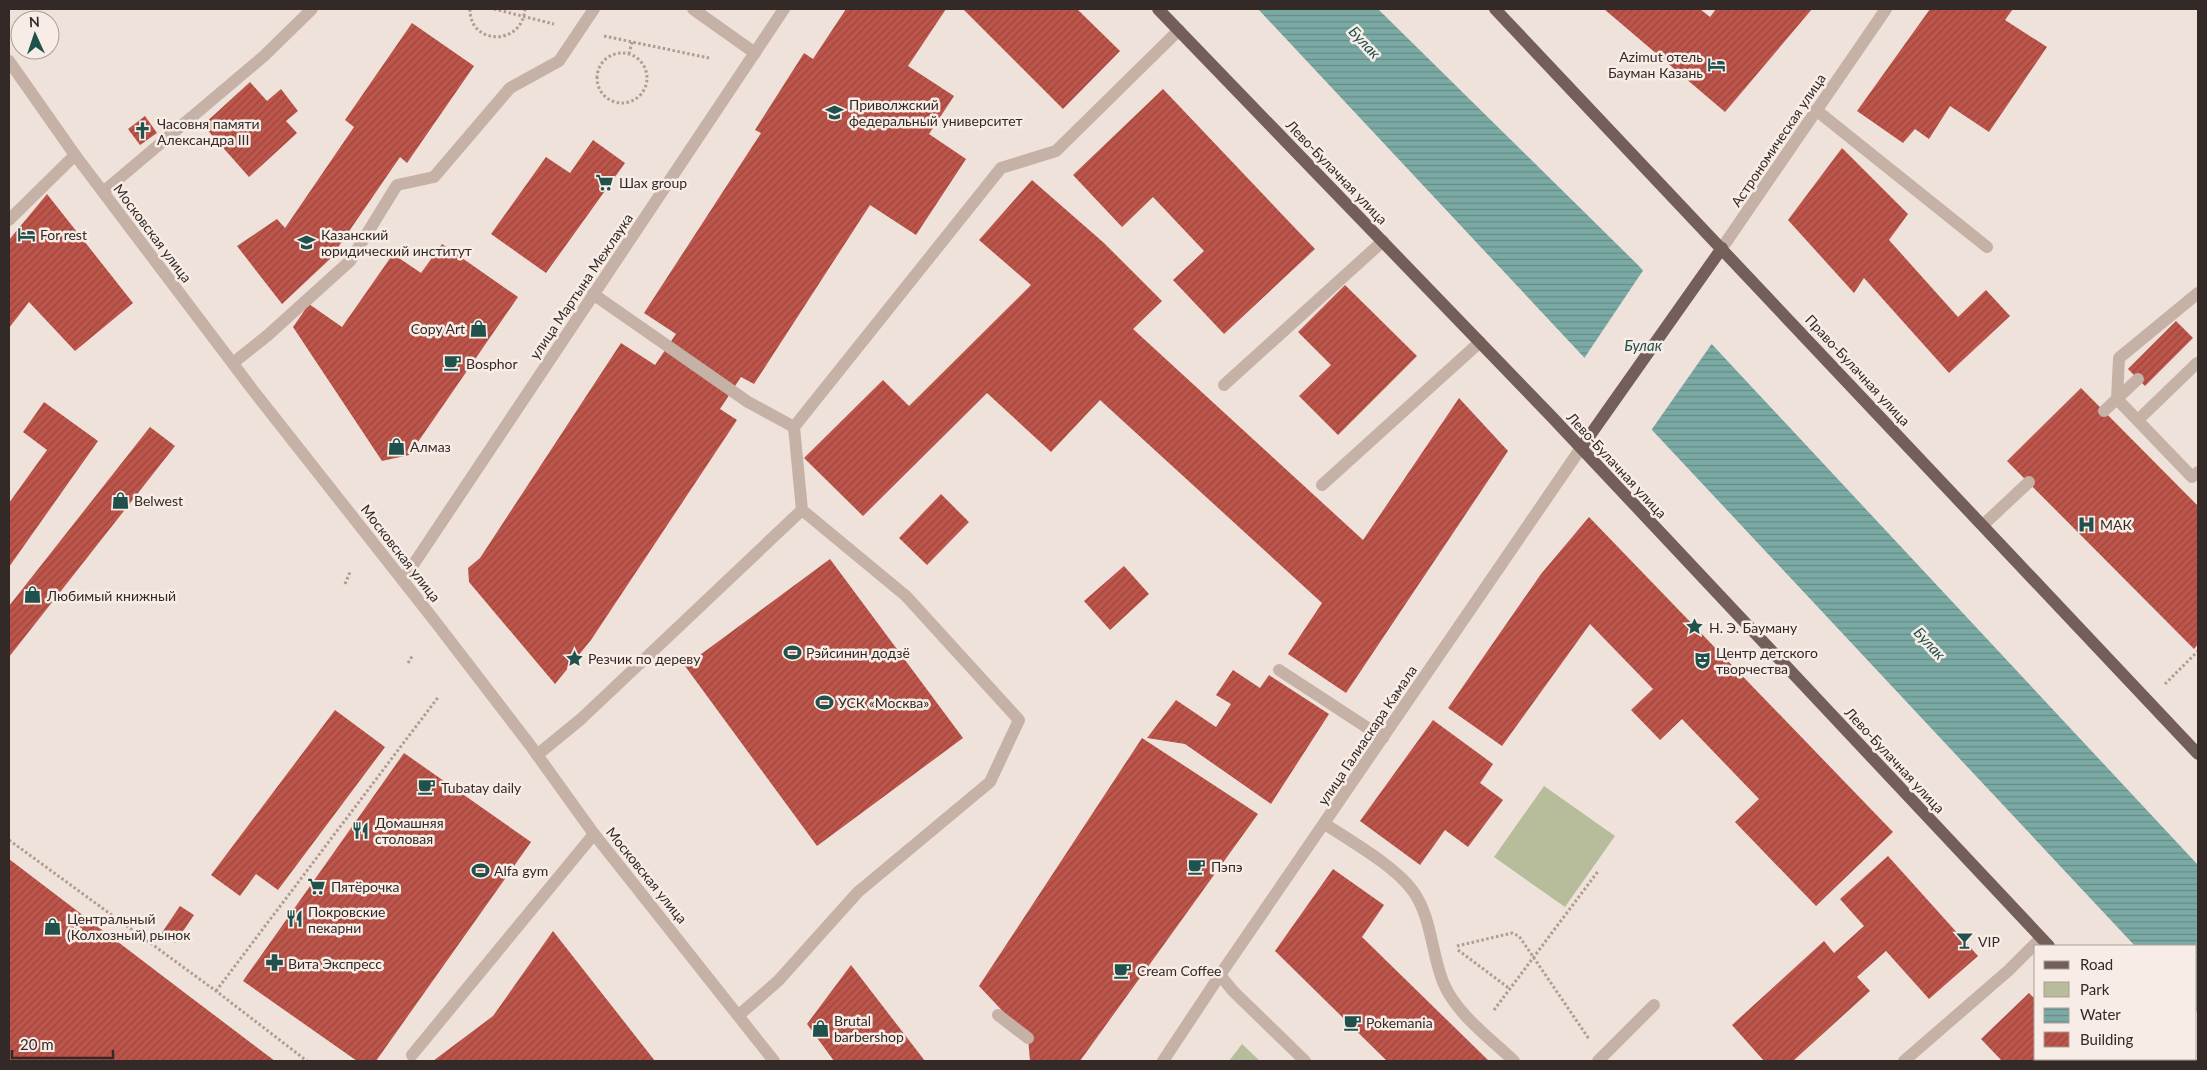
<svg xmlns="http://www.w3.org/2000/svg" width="2207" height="1070" font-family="Lato,sans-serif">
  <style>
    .green { fill: #b7bd9b }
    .water { fill: url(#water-rules) }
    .pier { fill: #efe2da }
    .building { fill: url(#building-hatch) }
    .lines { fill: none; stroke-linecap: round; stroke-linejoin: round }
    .path { stroke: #b29b91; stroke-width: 3; stroke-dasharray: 2.5 2.5; stroke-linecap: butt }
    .service { stroke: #c6b1a7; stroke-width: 12 }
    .minor { stroke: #c6b1a7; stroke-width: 12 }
    .tertiary { stroke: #c6b1a7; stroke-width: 12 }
    .primary { stroke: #745e59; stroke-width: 12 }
    .labels { text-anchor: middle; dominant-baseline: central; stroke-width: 5; stroke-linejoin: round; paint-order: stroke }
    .poi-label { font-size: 14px; fill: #332927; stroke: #f7ede6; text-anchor: start }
    .street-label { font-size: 14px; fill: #332927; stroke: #f7ede6 }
    .water-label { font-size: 15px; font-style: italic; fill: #20514d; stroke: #f7ede6 }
  </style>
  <defs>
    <pattern id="water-rules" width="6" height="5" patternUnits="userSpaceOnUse" patternTransform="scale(1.25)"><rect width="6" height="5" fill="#7baaa5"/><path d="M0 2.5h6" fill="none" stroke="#658a86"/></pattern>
    <pattern id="building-hatch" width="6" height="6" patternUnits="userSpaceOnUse" patternTransform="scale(1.25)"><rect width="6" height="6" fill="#bd554b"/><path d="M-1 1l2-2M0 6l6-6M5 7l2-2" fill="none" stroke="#9a463e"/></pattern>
  </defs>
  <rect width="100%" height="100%" fill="#efe2da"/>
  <path class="green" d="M1544,786L1615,836L1565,907L1494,857Z
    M1242,1044L1260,1061H1229Z"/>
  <path class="water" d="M1258,9H1378L1637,264L2198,865V1013L2196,1011V946H2135Z"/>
  <path class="pier" d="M1644,269L1713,342L1650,432L1583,360Z"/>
  <path class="building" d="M846,9H946L908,66L954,96L929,134L966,159L916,235L870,205L754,384L741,377L720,409L737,420L591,640L555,684L469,582L468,568L480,558L621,343L655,365L676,334L644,313L761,133L755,130L804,53L813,59Z
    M963,9H1077L1120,51L1063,109Z
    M1604,9H1700L1710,17L1716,9H1812L1725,112Z
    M1930,9H2013L2005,20L2047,47L1989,132L1950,106L1929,139L1915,129L1903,143L1857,111Z
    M412,23L474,66L407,163L400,157L330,259L282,304L237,246L277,219L285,228L354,127L345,120Z
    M250,82L267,101L281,89L298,111L286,121L297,133L249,177L203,125Z
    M1163,89L1315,249L1224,334L1173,280L1204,251L1153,197L1122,227L1073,175Z
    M145,116L157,133L140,145L128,129Z
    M593,140L625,163L546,273L491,234L546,157L570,173Z
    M1842,148L1908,214L1889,240L1958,317L1986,290L2010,316L1949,373L1864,278L1854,293L1788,220Z
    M1032,180L1104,243L1162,301L1133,329L1363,540L1459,398L1508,451L1346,693L1288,654L1322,603L1100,400L1051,452L987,393L863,516L804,458L883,380L909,406L1031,285L979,240Z
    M47,194L133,303L75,351L29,302L9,328V240Z
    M442,244L518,297L409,455L382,461L293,327L309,304L342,327L393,254L421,273Z
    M1345,285L1417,356L1338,435L1299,396L1331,365L1298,332Z
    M2176,321L2193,338L2145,386L2128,369Z
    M2081,388L2198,506V644L2194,649L2007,461Z
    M44,402L98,441L9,567V503L47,450L23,432Z
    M150,427L175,446L9,657V606Z
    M941,494L969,522L927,565L899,538Z
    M1589,517L1893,832L1816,906L1735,822L1759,799L1682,719L1660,740L1631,710L1653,689L1590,624L1502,746L1448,708L1541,574Z
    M830,559L963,738L817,846L685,666Z
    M1124,566L1149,594L1110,630L1084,601Z
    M1233,670L1260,688L1269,675L1329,714L1271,804L1185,744L1147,738L1176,700L1216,727L1231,704L1216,695Z
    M335,710L385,747L278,890L256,874L240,896L211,875Z
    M1433,720L1493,764L1480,783L1503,800L1468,847L1445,830L1420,865L1360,821Z
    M1142,738L1258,814L1080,1061H1030L1028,1038L979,986Z
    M404,753L531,842L376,1061H357L243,981Z
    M1888,856L1978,956L1929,999L1886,951L1857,977L1870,991L1793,1061H1764L1732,1025L1824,941L1834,953L1864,926L1840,899Z
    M9,859L185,993L275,1061H9Z
    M1333,869L1384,905L1362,937L1489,1061H1387L1275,951Z
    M180,906L194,915L175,943L161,934Z
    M553,931L655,1061H433L493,1016Z
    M851,965L925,1061H834L807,1024Z
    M2029,993L2036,1000V1059H2091L2088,1061H2002L1981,1039Z"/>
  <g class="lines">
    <path class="path" d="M470,9C469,45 522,47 525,9
      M494,9L554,24
      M604,36L709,58
      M597 78a25 25 0 1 1 50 0a25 25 0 1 1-50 0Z
      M629,54L632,42
      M345,584L350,572
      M408,663L413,655
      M2165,684L2198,651
      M9,840L216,991L307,1061
      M1457,946L1512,933L1519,936L1589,1039
      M1458,950L1510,989
      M216,991L439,696
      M1494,1010L1599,870"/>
    <path class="service" d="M693,9L755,53
      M1816,110L1987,247
      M103,192L264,56L312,9
      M9,220L75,155
      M2198,293L2119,358L2117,399L2192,477L2198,472
      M593,294L748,402L794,427
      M233,363L268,335L350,261L397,185L434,177L510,88L559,61L594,9
      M1224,385L1383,241
      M2104,411L2138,379
      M2138,420L2197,363L2198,365
      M1322,485L1480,342
      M1983,525L2029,482
      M1279,670L1383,738
      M537,755L581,719L802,510
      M1325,824C1352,842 1395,866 1413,891C1432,918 1431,952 1443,982C1456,1014 1490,1038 1514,1061
      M739,1015L778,981L858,892L990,782L1019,720L906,596L802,510L794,427L1001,168L1056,151L1179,30
      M998,1015L1028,1038
      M412,1055L594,834
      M1598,1061L1654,1005
      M1904,1061L2009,970L2041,938
      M2123,1061L2126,1059"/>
    <path class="minor" d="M403,580L784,9
      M1220,975L1233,991L1305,1061"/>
    <path class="tertiary" d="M9,61L75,155L252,389L434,620L530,745L594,834L774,1061
      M1722,248L1886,9
      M1163,1061L1220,975L1581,448"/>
    <path class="primary" d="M1158,9L1551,416L2049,946
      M1495,9L2198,754
      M1581,448L1722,248
      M2154,1059L2156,1061"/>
  </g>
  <defs>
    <symbol id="hotel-bare" viewBox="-9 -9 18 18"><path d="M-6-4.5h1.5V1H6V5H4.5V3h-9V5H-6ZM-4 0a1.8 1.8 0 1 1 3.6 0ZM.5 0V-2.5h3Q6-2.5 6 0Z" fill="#20514d" stroke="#f7ede6" stroke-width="2.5" paint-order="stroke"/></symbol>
    <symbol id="university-bare" viewBox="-9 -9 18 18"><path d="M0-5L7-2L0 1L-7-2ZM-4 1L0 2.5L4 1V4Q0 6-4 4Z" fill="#20514d" stroke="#f7ede6" stroke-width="2.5" paint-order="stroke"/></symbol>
    <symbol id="church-bare" viewBox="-9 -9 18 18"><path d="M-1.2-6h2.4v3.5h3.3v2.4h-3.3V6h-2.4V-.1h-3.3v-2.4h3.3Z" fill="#20514d" stroke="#f7ede6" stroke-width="2.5" paint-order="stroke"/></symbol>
    <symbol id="supermarket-bare" viewBox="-9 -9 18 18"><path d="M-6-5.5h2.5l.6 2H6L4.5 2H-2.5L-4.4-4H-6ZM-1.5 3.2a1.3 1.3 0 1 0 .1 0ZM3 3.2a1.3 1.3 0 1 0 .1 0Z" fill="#20514d" stroke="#f7ede6" stroke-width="2.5" paint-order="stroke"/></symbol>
    <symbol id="shop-bare" viewBox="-9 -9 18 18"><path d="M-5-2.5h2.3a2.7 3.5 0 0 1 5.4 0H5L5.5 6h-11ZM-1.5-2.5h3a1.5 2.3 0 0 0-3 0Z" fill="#20514d" stroke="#f7ede6" stroke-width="2.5" paint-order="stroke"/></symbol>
    <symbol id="cafe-bare" viewBox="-9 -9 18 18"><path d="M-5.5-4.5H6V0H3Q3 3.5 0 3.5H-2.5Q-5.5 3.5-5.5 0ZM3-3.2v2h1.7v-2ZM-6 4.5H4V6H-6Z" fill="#20514d" stroke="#f7ede6" stroke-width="2.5" paint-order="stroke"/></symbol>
    <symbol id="hospital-bare" viewBox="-9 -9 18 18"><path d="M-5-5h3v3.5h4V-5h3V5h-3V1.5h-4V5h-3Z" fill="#20514d" stroke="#f7ede6" stroke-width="2.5" paint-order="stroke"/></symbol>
    <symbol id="sight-bare" viewBox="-9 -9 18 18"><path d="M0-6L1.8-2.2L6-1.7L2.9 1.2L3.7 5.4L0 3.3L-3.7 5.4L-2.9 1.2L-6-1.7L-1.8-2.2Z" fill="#20514d" stroke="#f7ede6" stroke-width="2.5" paint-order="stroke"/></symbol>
    <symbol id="stadium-bare" viewBox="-9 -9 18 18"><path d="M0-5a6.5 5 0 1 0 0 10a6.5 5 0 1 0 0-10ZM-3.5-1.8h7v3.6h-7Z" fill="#20514d" stroke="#f7ede6" stroke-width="2.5" paint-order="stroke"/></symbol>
    <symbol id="theatre-bare" viewBox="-9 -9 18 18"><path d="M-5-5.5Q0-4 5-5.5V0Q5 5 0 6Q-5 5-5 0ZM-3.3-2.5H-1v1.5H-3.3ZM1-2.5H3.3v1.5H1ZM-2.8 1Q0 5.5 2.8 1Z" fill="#20514d" stroke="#f7ede6" stroke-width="2.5" paint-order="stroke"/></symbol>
    <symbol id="restaurant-bare" viewBox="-9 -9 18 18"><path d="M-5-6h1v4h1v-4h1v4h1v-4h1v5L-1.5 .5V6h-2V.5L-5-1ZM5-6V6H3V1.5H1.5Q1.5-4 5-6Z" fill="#20514d" stroke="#f7ede6" stroke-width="2.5" paint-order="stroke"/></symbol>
    <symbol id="bar-bare" viewBox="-9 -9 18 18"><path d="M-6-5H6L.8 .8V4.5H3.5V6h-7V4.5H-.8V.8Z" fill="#20514d" stroke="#f7ede6" stroke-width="2.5" paint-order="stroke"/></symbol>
    <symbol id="pharmacy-bare" viewBox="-9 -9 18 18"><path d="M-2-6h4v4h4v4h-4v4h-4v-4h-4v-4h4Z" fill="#20514d" stroke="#f7ede6" stroke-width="2.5" paint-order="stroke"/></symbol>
  </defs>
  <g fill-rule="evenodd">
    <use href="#hotel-bare" x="1704" y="52" width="25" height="25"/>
    <use href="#university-bare" x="822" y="100" width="25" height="25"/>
    <use href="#church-bare" x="130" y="118" width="25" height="25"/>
    <use href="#supermarket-bare" x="592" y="170" width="25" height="25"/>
    <use href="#hotel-bare" x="14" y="222" width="25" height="25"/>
    <use href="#university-bare" x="294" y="230" width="25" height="25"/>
    <use href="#shop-bare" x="466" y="316" width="25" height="25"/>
    <use href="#cafe-bare" x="440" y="350" width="25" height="25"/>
    <use href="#shop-bare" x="384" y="434" width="25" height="25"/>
    <use href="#shop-bare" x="108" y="488" width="25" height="25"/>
    <use href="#hospital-bare" x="2074" y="512" width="25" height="25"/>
    <use href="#shop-bare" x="20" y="582" width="25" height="25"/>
    <use href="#sight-bare" x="1682" y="614" width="25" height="25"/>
    <use href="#stadium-bare" x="780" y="640" width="25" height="25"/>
    <use href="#sight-bare" x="562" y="646" width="25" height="25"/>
    <use href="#theatre-bare" x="1690" y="648" width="25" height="25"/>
    <use href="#stadium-bare" x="812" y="690" width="25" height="25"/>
    <use href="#cafe-bare" x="414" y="774" width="25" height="25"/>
    <use href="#restaurant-bare" x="348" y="818" width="25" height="25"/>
    <use href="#cafe-bare" x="1184" y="854" width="25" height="25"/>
    <use href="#stadium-bare" x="468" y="858" width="25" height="25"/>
    <use href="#supermarket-bare" x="304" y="874" width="25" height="25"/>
    <use href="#restaurant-bare" x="282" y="906" width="25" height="25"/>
    <use href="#shop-bare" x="40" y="914" width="25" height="25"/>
    <use href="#bar-bare" x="1952" y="928" width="25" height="25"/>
    <use href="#pharmacy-bare" x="262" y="950" width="25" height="25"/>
    <use href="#cafe-bare" x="1110" y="958" width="25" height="25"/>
    <use href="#cafe-bare" x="1340" y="1010" width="25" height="25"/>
    <use href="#shop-bare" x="808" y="1016" width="25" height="25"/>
  </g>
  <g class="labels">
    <g class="poi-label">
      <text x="1703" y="56" text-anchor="end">Azimut отель<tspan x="1703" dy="16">Бауман Казань</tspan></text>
      <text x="849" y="104">Приволжский<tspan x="849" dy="16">федеральный университет</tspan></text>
      <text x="157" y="123">Часовня памяти<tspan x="157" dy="16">Александра III</tspan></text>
      <text x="619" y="182">Шах group</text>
      <text x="40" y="234">For rest</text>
      <text x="321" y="234">Казанский<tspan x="321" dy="16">юридический институт</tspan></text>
      <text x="465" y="328" text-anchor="end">Copy Art</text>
      <text x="466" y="363">Bosphor</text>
      <text x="410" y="446">Алмаз</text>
      <text x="134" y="500">Belwest</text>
      <text x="2100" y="524">МАК</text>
      <text x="47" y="595">Любимый книжный</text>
      <text x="1709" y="627">Н. Э. Бауману</text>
      <text x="806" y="652">Рэйсинин додзё</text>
      <text x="1716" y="652">Центр детского<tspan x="1716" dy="16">творчества</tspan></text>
      <text x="588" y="658">Резчик по дереву</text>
      <text x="838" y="702">УСК «Москва»</text>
      <text x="441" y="787">Tubatay daily</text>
      <text x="375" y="822">Домашняя<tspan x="375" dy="16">столовая</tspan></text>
      <text x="1211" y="866">Пэпэ</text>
      <text x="494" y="870">Alfa gym</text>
      <text x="331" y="886">Пятёрочка</text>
      <text x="308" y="911">Покровские<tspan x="308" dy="16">пекарни</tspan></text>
      <text x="67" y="918">Центральный<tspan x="67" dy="16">(Колхозный) рынок</tspan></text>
      <text x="1978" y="941">VIP</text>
      <text x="288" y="963">Вита Экспресс</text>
      <text x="1137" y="970">Cream Coffee</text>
      <text x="834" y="1020">Brutal<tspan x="834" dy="16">barbershop</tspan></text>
      <text x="1366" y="1022">Pokemania</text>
    </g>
    <g class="street-label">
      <text transform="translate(1778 140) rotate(-56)">Астрономическая улица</text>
      <text transform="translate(1337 172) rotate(46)">Лево-Булачная улица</text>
      <text transform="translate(153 233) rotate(53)">Московская улица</text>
      <text transform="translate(581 286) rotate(-56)">улица Мартына Межлаука</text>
      <text transform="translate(1858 370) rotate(47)">Право-Булачная улица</text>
      <text transform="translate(1617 465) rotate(47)">Лево-Булачная улица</text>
      <text transform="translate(401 553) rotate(52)">Московская улица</text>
      <text transform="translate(1367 735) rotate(-56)">улица Галиаскара Камала</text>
      <text transform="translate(1895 760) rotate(47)">Лево-Булачная улица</text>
      <text transform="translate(647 875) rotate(51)">Московская улица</text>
    </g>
    <g class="water-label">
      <text transform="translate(1365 42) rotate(47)">Булак</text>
      <text x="1643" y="345">Булак</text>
      <text transform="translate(1930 643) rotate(47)">Булак</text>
    </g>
  </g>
  <rect width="2207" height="1070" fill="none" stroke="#332927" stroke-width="20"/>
  <rect x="2034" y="945" width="162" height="115" fill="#f7ede6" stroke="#a99f9a"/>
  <rect x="2044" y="961" width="25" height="8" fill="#745e59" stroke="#a99f9a"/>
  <text x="2080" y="970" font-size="15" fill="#332927">Road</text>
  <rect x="2044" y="982" width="25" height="15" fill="#b7bd9b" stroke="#a99f9a"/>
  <text x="2080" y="995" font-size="15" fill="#332927">Park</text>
  <rect x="2044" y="1008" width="25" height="15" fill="url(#water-rules)" stroke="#a99f9a"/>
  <text x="2080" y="1020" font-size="15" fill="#332927">Water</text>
  <rect x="2044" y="1032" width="25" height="15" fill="url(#building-hatch)" stroke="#a99f9a"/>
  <text x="2080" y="1045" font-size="15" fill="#332927">Building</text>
  <g transform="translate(35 35) rotate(357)"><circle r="24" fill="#f7ede6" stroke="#a99f9a"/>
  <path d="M0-4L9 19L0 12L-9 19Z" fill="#20514d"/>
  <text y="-8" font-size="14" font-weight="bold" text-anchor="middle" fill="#332927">N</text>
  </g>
  <path d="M12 1050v8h101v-8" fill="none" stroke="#332927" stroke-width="2.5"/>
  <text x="20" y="1050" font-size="15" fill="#332927" stroke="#f7ede6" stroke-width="4" paint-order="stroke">20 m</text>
</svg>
